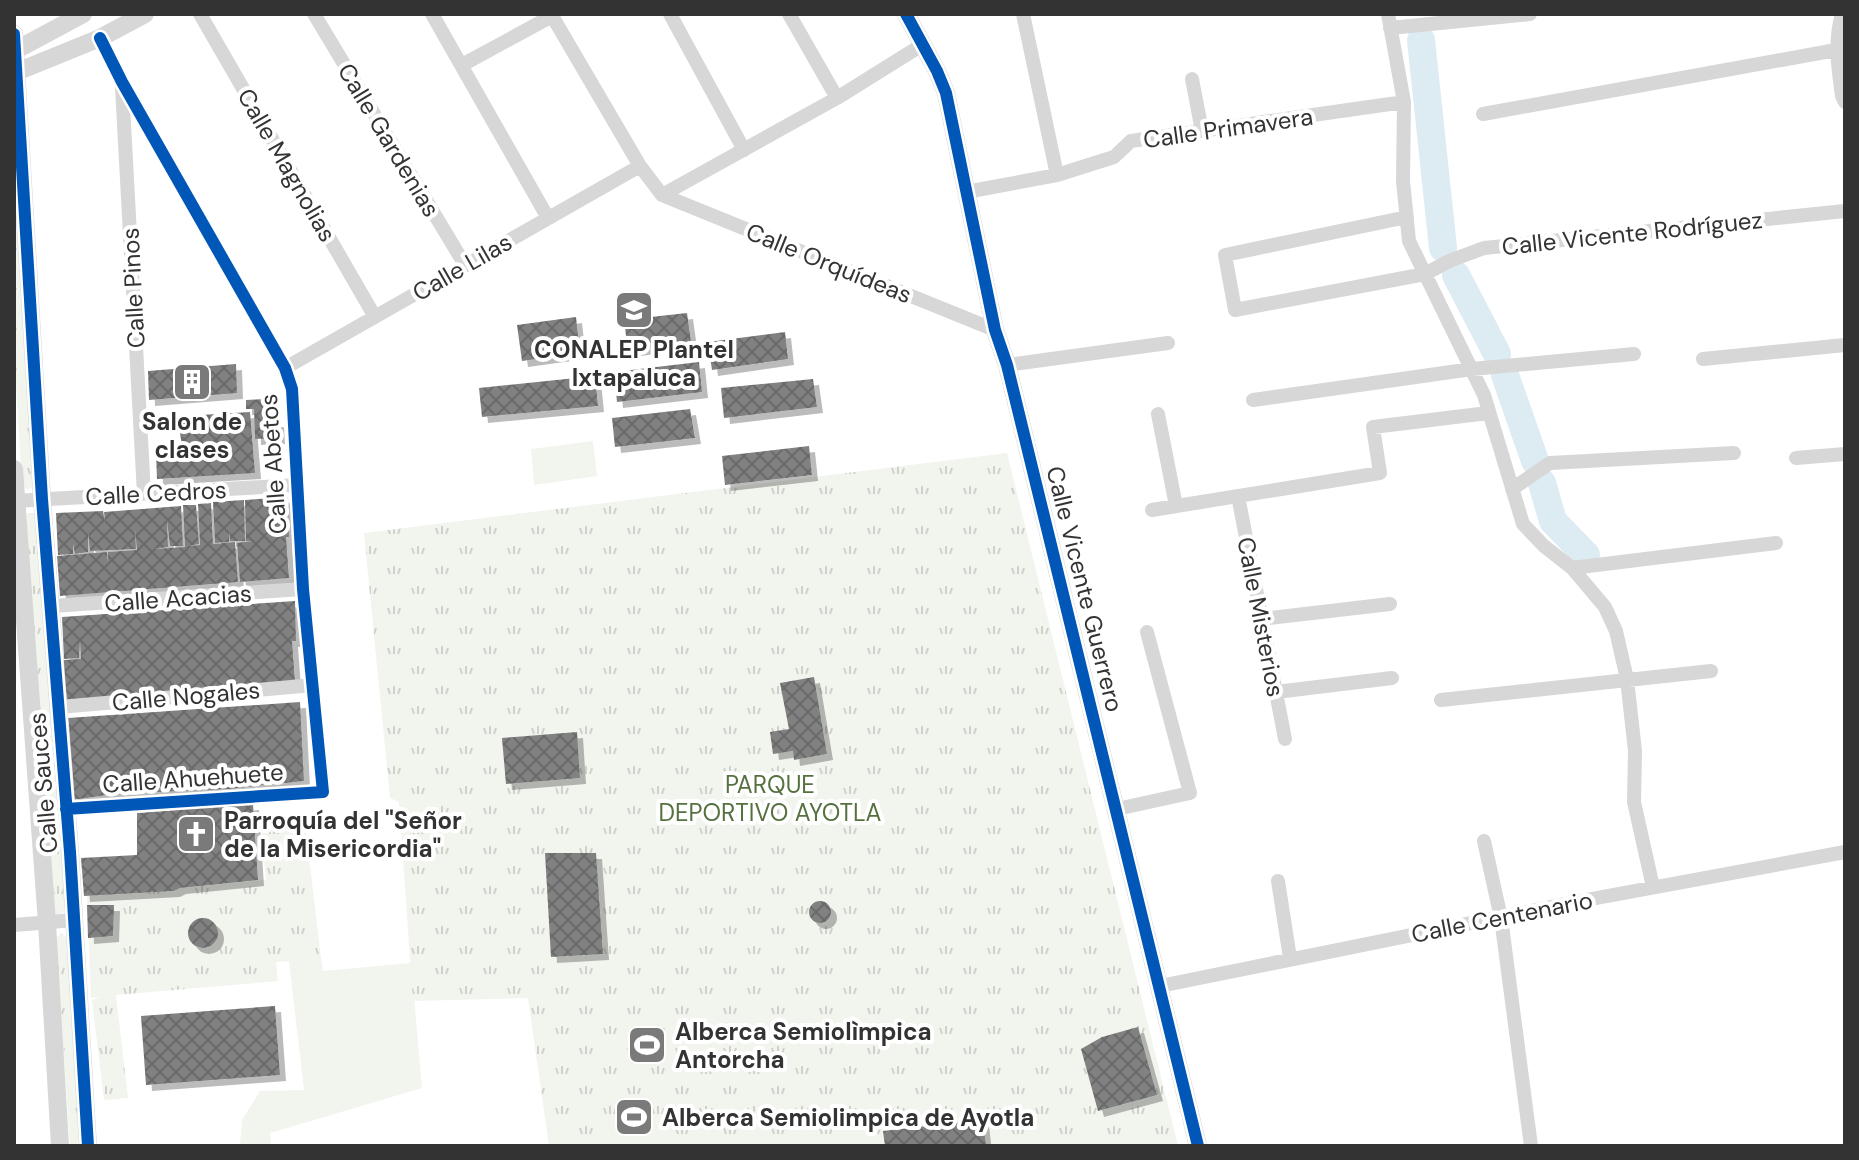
<svg xmlns="http://www.w3.org/2000/svg" width="1859" height="1160" font-family="'DM Sans',sans-serif">
  <style>
    .green { fill: #f1f5ed }
    .park { fill: url(#park-tufts) }
    .lines { fill: none; stroke-linecap: round; stroke-linejoin: round }
    .river { stroke: #ddebf3; stroke-width: 28 }
    .building { fill: url(#building-cross-hatch); filter: url(#shadow) }
    .minor { stroke: #d7d7d7; stroke-width: 14 }
    .tertiary { stroke: #d7d7d7; stroke-width: 18 }
    .cycleway-casing { stroke: #fff; stroke-width: 17 }
    .cycleway { stroke: #0057b8; stroke-width: 12 }
    .labels { text-anchor: middle; dominant-baseline: central; stroke-width: 8; stroke-linejoin: round; paint-order: stroke }
    .street-label { font-size: 24px; fill: #333; stroke: #fff }
    .poi-label { font-size: 24px; font-weight: bold; fill: #333; stroke: #fff; text-anchor: start }
    .park-label { font-size: 24px; fill: #56703f; stroke: #fff }
  </style>
  <defs>
    <pattern id="park-tufts" width="24" height="20" patternUnits="userSpaceOnUse" patternTransform="scale(2)"><rect width="24" height="20" fill="#f1f5ed"/><path d="M3 7l-1-3M5 7V3M7 7l1-3M15 17l-1-3M17 17v-4M19 17l1-3" fill="none" stroke="#cfd2cc"/></pattern>
    <pattern id="building-cross-hatch" width="8" height="8" patternUnits="userSpaceOnUse" patternTransform="scale(2)"><rect width="8" height="8" fill="#818181"/><path d="M0 0l8 8M0 8l8-8" fill="none" stroke="#6a6a6a"/></pattern>
    <filter id="shadow"><feDropShadow dx="6" dy="6" stdDeviation="0" flood-color="#0004"/></filter>
  </defs>
  <rect width="100%" height="100%" fill="#fff"/>
  <path class="green" d="M593,441L597,476L534,485L531,449Z
    M321,959L323,971L411,963L422,1088L270,1133L271,1146H240L242,1120L260,1091L304,1090L289,961Z"/>
  <path class="park" d="M14,169L33,487L27,490L22,484L14,350Z
    M1007,453L1178,1146H549L528,998L413,1001L399,802L390,798L364,533Z
    M33,513L36,515L65,903L63,916L57,918L54,912L26,514Z
    M304,815L321,959L276,962L278,981L116,995L128,1098L104,1100L92,1000L100,997L91,998L87,895L266,880L260,816Z
    M61,933L67,937L80,1146H70L56,939Z"/>
  <g class="lines">
    <path class="river" d="M1421,40L1443,248
      M1456,275L1497,354
      M1505,375L1535,461
      M1542,483L1553,521L1586,555"/>
  </g>
  <path class="building" d="M687,313L691,342L628,351L624,320Z
    M576,317L580,353L522,361L517,325Z
    M785,332L788,359L712,370L708,342Z
    M699,362L702,392L617,402L614,372Z
    M236,364L237,393L149,400L148,371Z
    M595,376L598,406L482,417L479,388Z
    M813,379L817,407L724,418L721,388Z
    M265,399L264,422L278,421L279,438L255,439L254,409H246V400Z
    M690,409L695,438L615,447L612,418Z
    M250,412L255,473L157,479L156,454L183,452L180,433L185,416Z
    M809,446L812,475L725,485L722,456Z
    M288,497L289,537H286L289,578L240,582L237,543L252,541H246L245,500Z
    M244,500L245,541H230L229,532V542L215,543L213,502Z
    M211,503L213,544L235,542L238,582L60,596L57,556L107,552L108,562V552L137,550L135,529L136,549L90,551L88,533V552L75,554L73,544V554L58,555L56,513L103,511L105,522L104,512L181,506L183,546H170L167,520L168,547L154,549L185,547L183,505H196L199,544L188,546L200,545L198,504Z
    M295,601L296,641H292L295,682L66,700L63,660L81,659L80,641L79,658L64,659L62,617Z
    M814,677L827,754L794,760L793,751L773,754L770,732L789,729L780,683Z
    M300,702L304,781L229,789L114,794L72,800L68,718Z
    M577,732L580,778L506,784L502,738Z
    M253,804L258,880L180,888L174,891L84,896L81,858L137,855V813Z
    M545,853H596L603,954L551,957Z
    M809 912a11 11 0 1 1 22 0a11 11 0 1 1-22 0Z
    M87,905H114L113,936L88,938Z
    M188 933a15 15 0 1 1 30 0a15 15 0 1 1-30 0Z
    M275,1006L280,1075L146,1085L141,1016Z
    M1138,1027L1157,1095L1098,1111L1081,1049L1102,1037Z
    M983,1120L986,1146H885L883,1131Z"/>
  <g class="lines">
    <path class="minor" d="M200,14L375,317
      M314,14L465,265
      M432,14L548,218
      M551,14L640,166L662,195
      M670,14L744,150
      M789,14L837,98
      M1023,14L1057,175
      M1388,14L1404,102L1403,181L1409,241L1484,395L1523,524L1544,546L1572,568L1605,607L1616,631L1627,679L1635,751L1634,802L1653,887
      M1842,14C1834,42 1838,67 1842,96L1845,102
      M1390,28L1530,14
      M462,65L552,16
      M1192,79L1202,131
      M122,87L144,494
      M1483,114L1836,50
      M966,192L1057,175L1114,157L1131,141L1404,102
      M662,195L995,330
      M662,195L837,98L922,45
      M1407,217L1225,255L1235,310L1425,274L1449,261L1484,248L1845,211
      M1703,359L1845,345
      M1007,365L1168,343
      M285,368L640,166
      M1253,400L1472,369L1634,354
      M1158,414L1176,506
      M1796,458L1845,454
      M1512,489L1550,463L1734,453
      M1238,496L1285,739
      M14,501L298,485
      M1152,510L1380,473L1373,427L1488,413
      M1572,568L1776,543
      M52,606L303,589
      M1261,619L1390,604
      M1276,692L1392,678
      M1441,700L1711,671
      M59,707L314,685
      M66,809L323,792L303,589L292,389L285,368L122,82L100,38
      M1117,809L1190,793L1147,632
      M1484,841L1501,918L1531,1146
      M1278,881L1290,958
      M14,925L75,920
      M1160,986L1575,902L1845,852"/>
    <path class="tertiary" d="M906,14L937,71L946,93L995,330L1007,365L1198,1146
      M14,34L42,499L70,852L88,1146
      M14,51L83,14
      M14,73L100,38L145,14
      M14,469L47,923L60,1146"/>
    <defs>
      <path id="cycleway" d="M906,14L937,71L946,93L995,330L1007,365L1198,1146
        M14,34L42,499L70,852L88,1146
        M66,809L323,792L303,589L292,389L285,368L122,82L100,38"/>
    </defs>
    <use href="#cycleway" class="cycleway-casing"/>
    <use href="#cycleway" class="cycleway"/>
  </g>
  <defs>
    <symbol id="school-square" viewBox="-11 -11 22 22"><rect x="-9" y="-9" width="18" height="18" rx="4" fill="#7a7a7a" stroke="#fff"/><path d="M0-5L7-2L0 1L-7-2ZM-4 1L0 2.5L4 1V4Q0 6-4 4Z" fill="#fff"/></symbol>
    <symbol id="building-square" viewBox="-11 -11 22 22"><rect x="-9" y="-9" width="18" height="18" rx="4" fill="#7a7a7a" stroke="#fff"/><path d="M-4-6H4V6H1V3H-1V6H-4ZM-2.5-4.3h1.7v1.8h-1.7ZM.8-4.3h1.7v1.8H.8ZM-2.5-1h1.7V.8h-1.7ZM.8-1h1.7V.8H.8Z" fill="#fff"/></symbol>
    <symbol id="church-square" viewBox="-11 -11 22 22"><rect x="-9" y="-9" width="18" height="18" rx="4" fill="#7a7a7a" stroke="#fff"/><path d="M-1.2-6h2.4v3.5h3.3v2.4h-3.3V6h-2.4V-.1h-3.3v-2.4h3.3Z" fill="#fff"/></symbol>
    <symbol id="stadium-square" viewBox="-11 -11 22 22"><rect x="-9" y="-9" width="18" height="18" rx="4" fill="#7a7a7a" stroke="#fff"/><path d="M0-5a6.5 5 0 1 0 0 10a6.5 5 0 1 0 0-10ZM-3.5-1.8h7v3.6h-7Z" fill="#fff"/></symbol>
  </defs>
  <g fill-rule="evenodd">
    <use href="#school-square" x="612" y="288" width="44" height="44"/>
    <use href="#building-square" x="170" y="360" width="44" height="44"/>
    <use href="#church-square" x="174" y="812" width="44" height="44"/>
    <use href="#stadium-square" x="625" y="1023" width="44" height="44"/>
    <use href="#stadium-square" x="612" y="1095" width="44" height="44"/>
  </g>
  <g class="labels">
    <g class="street-label">
      <text transform="translate(1228 128) rotate(-8)">Calle Primavera</text>
      <text transform="translate(389 140) rotate(59)">Calle Gardenias</text>
      <text transform="translate(287 165) rotate(60)">Calle Magnolias</text>
      <text transform="translate(1632 233) rotate(-6)">Calle Vicente Rodríguez</text>
      <text transform="translate(829 263) rotate(22)">Calle Orquídeas</text>
      <text transform="translate(462 267) rotate(-30)">Calle Lilas</text>
      <text transform="translate(133 288) rotate(-93)">Calle Pinos</text>
      <text transform="translate(273 464) rotate(-94)">Calle Abetos</text>
      <text transform="translate(156 493) rotate(-3)">Calle Cedros</text>
      <text transform="translate(1085 589) rotate(76)">Calle Vicente Guerrero</text>
      <text transform="translate(178 598) rotate(-4)">Calle Acacias</text>
      <text transform="translate(1261 617) rotate(79)">Calle Misterios</text>
      <text transform="translate(186 696) rotate(-5)">Calle Nogales</text>
      <text transform="translate(193 778) rotate(-4)">Calle Ahuehuete</text>
      <text transform="translate(43 783) rotate(-95)">Calle Sauces</text>
      <text transform="translate(1502 917) rotate(-11)">Calle Centenario</text>
    </g>
    <g class="poi-label">
      <text x="634" y="349" text-anchor="middle">CONALEP Plantel<tspan x="634" dy="28">Ixtapaluca</tspan></text>
      <text x="192" y="421" text-anchor="middle">Salon de<tspan x="192" dy="28">clases</tspan></text>
      <text x="224" y="820">Parroquía del "Señor<tspan x="224" dy="28">de la Misericordia"</tspan></text>
      <text x="675" y="1031">Alberca Semiolìmpica<tspan x="675" dy="28">Antorcha</tspan></text>
      <text x="662" y="1117">Alberca Semiolimpica de Ayotla</text>
    </g>
    <g class="park-label">
      <text x="770" y="784">PARQUE<tspan x="770" dy="28">DEPORTIVO AYOTLA</tspan></text>
    </g>
  </g>
  <rect width="1859" height="1160" fill="none" stroke="#333333" stroke-width="32"/>
</svg>
